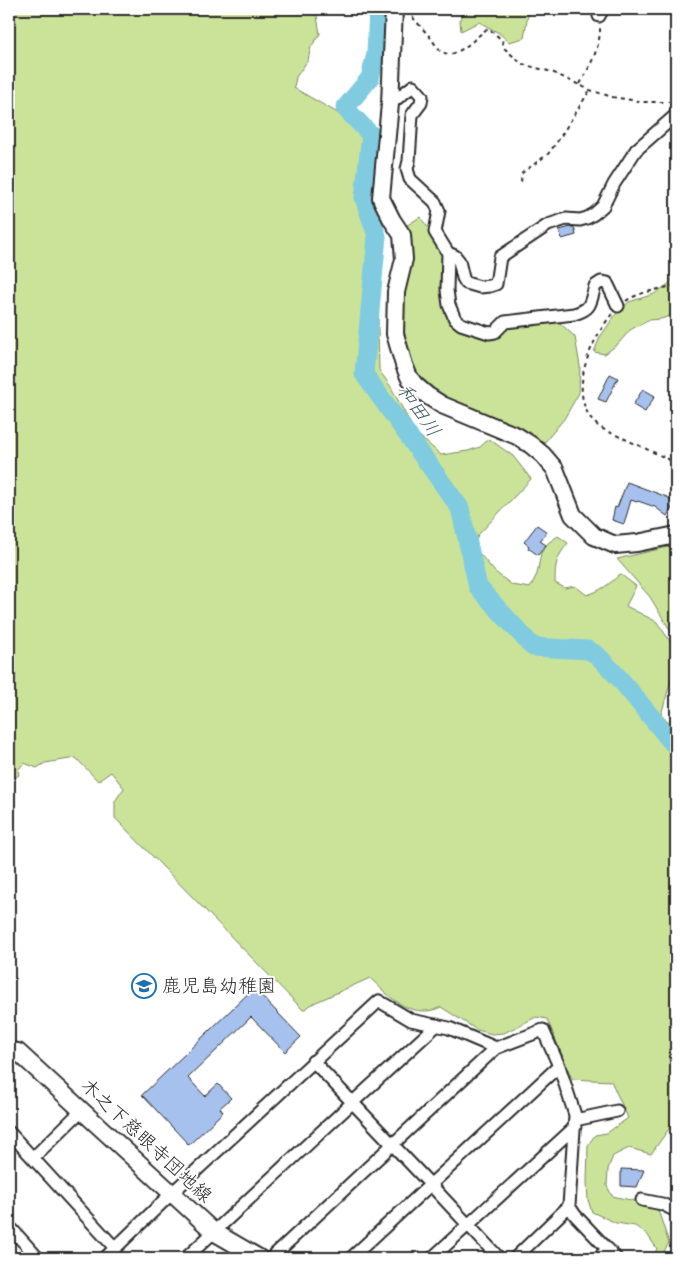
<svg xmlns="http://www.w3.org/2000/svg" width="685" height="1267" font-family="Mynerve,'Klee One',sans-serif">
  <style>
    .green { fill: #cae399; stroke: #7a8762 }
    .lines { fill: none; stroke-linecap: round; stroke-linejoin: round }
    .river { stroke: #80cbe0; stroke-width: 19 }
    .building { fill: #a7c1ee; stroke: #2b2b2b }
    .street-casing { stroke: #2b2b2b; stroke-width: 15 }
    .secondary-casing { stroke: #2b2b2b; stroke-width: 20 }
    .path { stroke: #2b2b2b; stroke-width: 2; stroke-dasharray: 4 4; stroke-linecap: butt }
    .street { stroke: #fff; stroke-width: 11 }
    .secondary { stroke: #fff; stroke-width: 16 }
    .labels { text-anchor: middle; dominant-baseline: central; stroke-width: 4; stroke-linejoin: round; paint-order: stroke }
    .poi-label { font-size: 19px; fill: #2b2b2b; stroke: #fff; text-anchor: start }
    .street-label { font-size: 19px; fill: #2b2b2b; stroke: #fff }
    .water-label { font-size: 20px; font-style: italic; fill: #445b61; stroke: #fff }
  </style>
  <rect width="100%" height="100%" fill="#fff"/>
  <filter id="ink" filterUnits="userSpaceOnUse"><feTurbulence type="fractalNoise" baseFrequency=".02" numOctaves="2"/><feDisplacementMap in="SourceGraphic" scale="10" xChannelSelector="R" yChannelSelector="G"/><feConvolveMatrix kernelMatrix="1 2 1 2 8 2 1 2 1" color-interpolation-filters="sRGB"/></filter>
  <g filter="url(#ink)">
    <path class="green" d="M9,9H309L317,16L320,34L311,47L308,60L296,77L294,88L343,116L370,139L373,177L372,203L384,246L380,281L378,327L379,370L391,387L415,432L441,455L468,451L480,447L489,439L513,456L531,479L478,535L474,547L495,572L512,585L530,588L537,574L541,553L548,543L558,536L568,543C556,558 555,564 555,583L565,588L575,586L587,595C600,591 610,584 620,574L636,586L626,606L657,622L676,650V663L661,715L676,728V1119L651,1154L629,1148L613,1156L608,1169L607,1186L612,1196L640,1202L658,1210L669,1243L663,1253L667,1258H652L657,1249L647,1234L635,1226L616,1223L592,1212L588,1200L587,1182L588,1145L595,1135L607,1133L628,1118L611,1081L572,1079L547,1019L536,1017L504,1033L492,1034L477,1030L441,1007C437,1009 431,1011 426,1011C402,1012 386,993 370,978L314,1003L303,1010L115,818V801L124,788L111,772L98,781L76,758L45,763L37,768L24,763L18,770L19,775L9,782Z
      M463,9H529L524,38L509,42L499,33L479,22L461,31L460,20Z
      M420,217L433,234L444,255L445,299L461,327H502L539,321L559,322L575,337L580,366L579,393L564,419L544,443L521,428L452,402L433,394L417,378L413,368L402,334L401,299L406,226Z
      M676,267V314L661,319L648,320L630,330L618,344L605,354L594,352L600,337L618,311L629,302L654,294L670,283Z
      M676,545V640L650,597L617,559Z"/>
    <g class="lines">
      <path class="river" d="M378,9L376,54L370,78L345,108L371,135L364,198L377,236L364,374L460,508L478,587L533,647L588,650L597,655L620,679L670,740L676,746"/>
    </g>
    <path class="building" d="M571,227H574L576,235L562,239L559,230Z
      M610,374L618,378L606,402L598,399Z
      M643,389L655,396L645,412L633,405Z
      M627,482L667,497L675,503L667,516L655,507L638,501L637,502L631,500L624,524L612,520L615,507L617,508Z
      M537,525L547,532L540,541L546,545L538,555L528,548L529,546L524,542Z
      M254,988L301,1037L285,1052L251,1017L188,1078L205,1096L218,1084L231,1098L220,1108L223,1112L189,1145L142,1095Z
      M621,1169L644,1170L637,1187L621,1186Z"/>
    <g class="lines">
      <defs>
        <path id="street" d="M599,16L603,9
          M390,104L413,86L422,96L421,103L412,115L409,161L407,169L410,179L435,202L439,211L435,232L448,253L455,256L459,261L463,278L466,283L480,287L490,286L496,284L500,257L548,225L566,219L580,220L587,218L594,214L603,206L614,184L636,150L676,115
          M448,253L447,290L449,305L455,319L461,324L489,333L495,332L505,322L574,314C592,309 590,303 595,286L601,282L607,283L618,306
          M313,1061L430,1184L499,1258
          M575,1120L617,1111
          M9,1132L115,1248
          M33,1158L82,1110
          M642,1200L662,1204L676,1211
          M9,1226L38,1258
          M105,1258L172,1193L379,1001L411,1020L449,1028L496,1048L543,1030L559,1066L575,1115L569,1206L575,1215L616,1258
          M186,1258L352,1103L437,1025
          M271,1258L496,1048
          M351,1258L559,1066
          M432,1258L575,1127
          M515,1258L569,1206
          M598,1258L608,1249"/>
        <path id="secondary" d="M394,9L390,104L381,198L392,220L402,235L404,259L396,292L395,334L404,365L409,377L415,385L428,396L442,405L517,436L531,445L543,455L555,469L573,515L594,536L615,545L637,543L676,535
          M9,1051L18,1052L214,1232L259,1258"/>
      </defs>
      <use href="#street" class="street-casing"/>
      <use href="#secondary" class="secondary-casing"/>
      <path class="path" d="M407,11L430,37L440,51C442,52 445,53 447,54C461,55 477,36 488,28L502,40L504,48L522,64L552,72L590,90L612,97L644,102H676
        M580,84C590,66 601,47 600,25
        M521,182L522,173L548,154L557,142L590,90
        M626,301C639,292 661,289 676,285
        M612,314C590,341 565,396 597,425C605,431 616,435 625,439C640,446 655,453 670,460L676,466"/>
      <use href="#street" class="street"/>
      <use href="#secondary" class="secondary"/>
    </g>
  </g>
  <defs>
    <symbol id="school-ring" viewBox="-11 -11 22 22"><circle r="9.5" fill="#fff" stroke="#1f6fb2" stroke-width="1.5"/><path d="M0-5L7-2L0 1L-7-2ZM-4 1L0 2.5L4 1V4Q0 6-4 4Z" fill="#1f6fb2"/></symbol>
  </defs>
  <g fill-rule="evenodd">
    <use href="#school-ring" x="130" y="972" width="28" height="28"/>
  </g>
  <g class="labels">
    <g class="poi-label">
      <text x="162" y="986">鹿児島幼稚園</text>
    </g>
    <g class="street-label">
      <text transform="translate(146 1141) rotate(43)">木之下慈眼寺団地線</text>
    </g>
    <g class="water-label">
      <text transform="translate(418 411) rotate(55)">和田川</text>
    </g>
  </g>
  <rect width="685" height="1267" fill="none" stroke="#fff" stroke-width="30"/>
  <rect x="15" y="15" width="655" height="1237" fill="none" stroke="#2b2b2b" stroke-width="2" filter="url(#ink)"/>
</svg>
